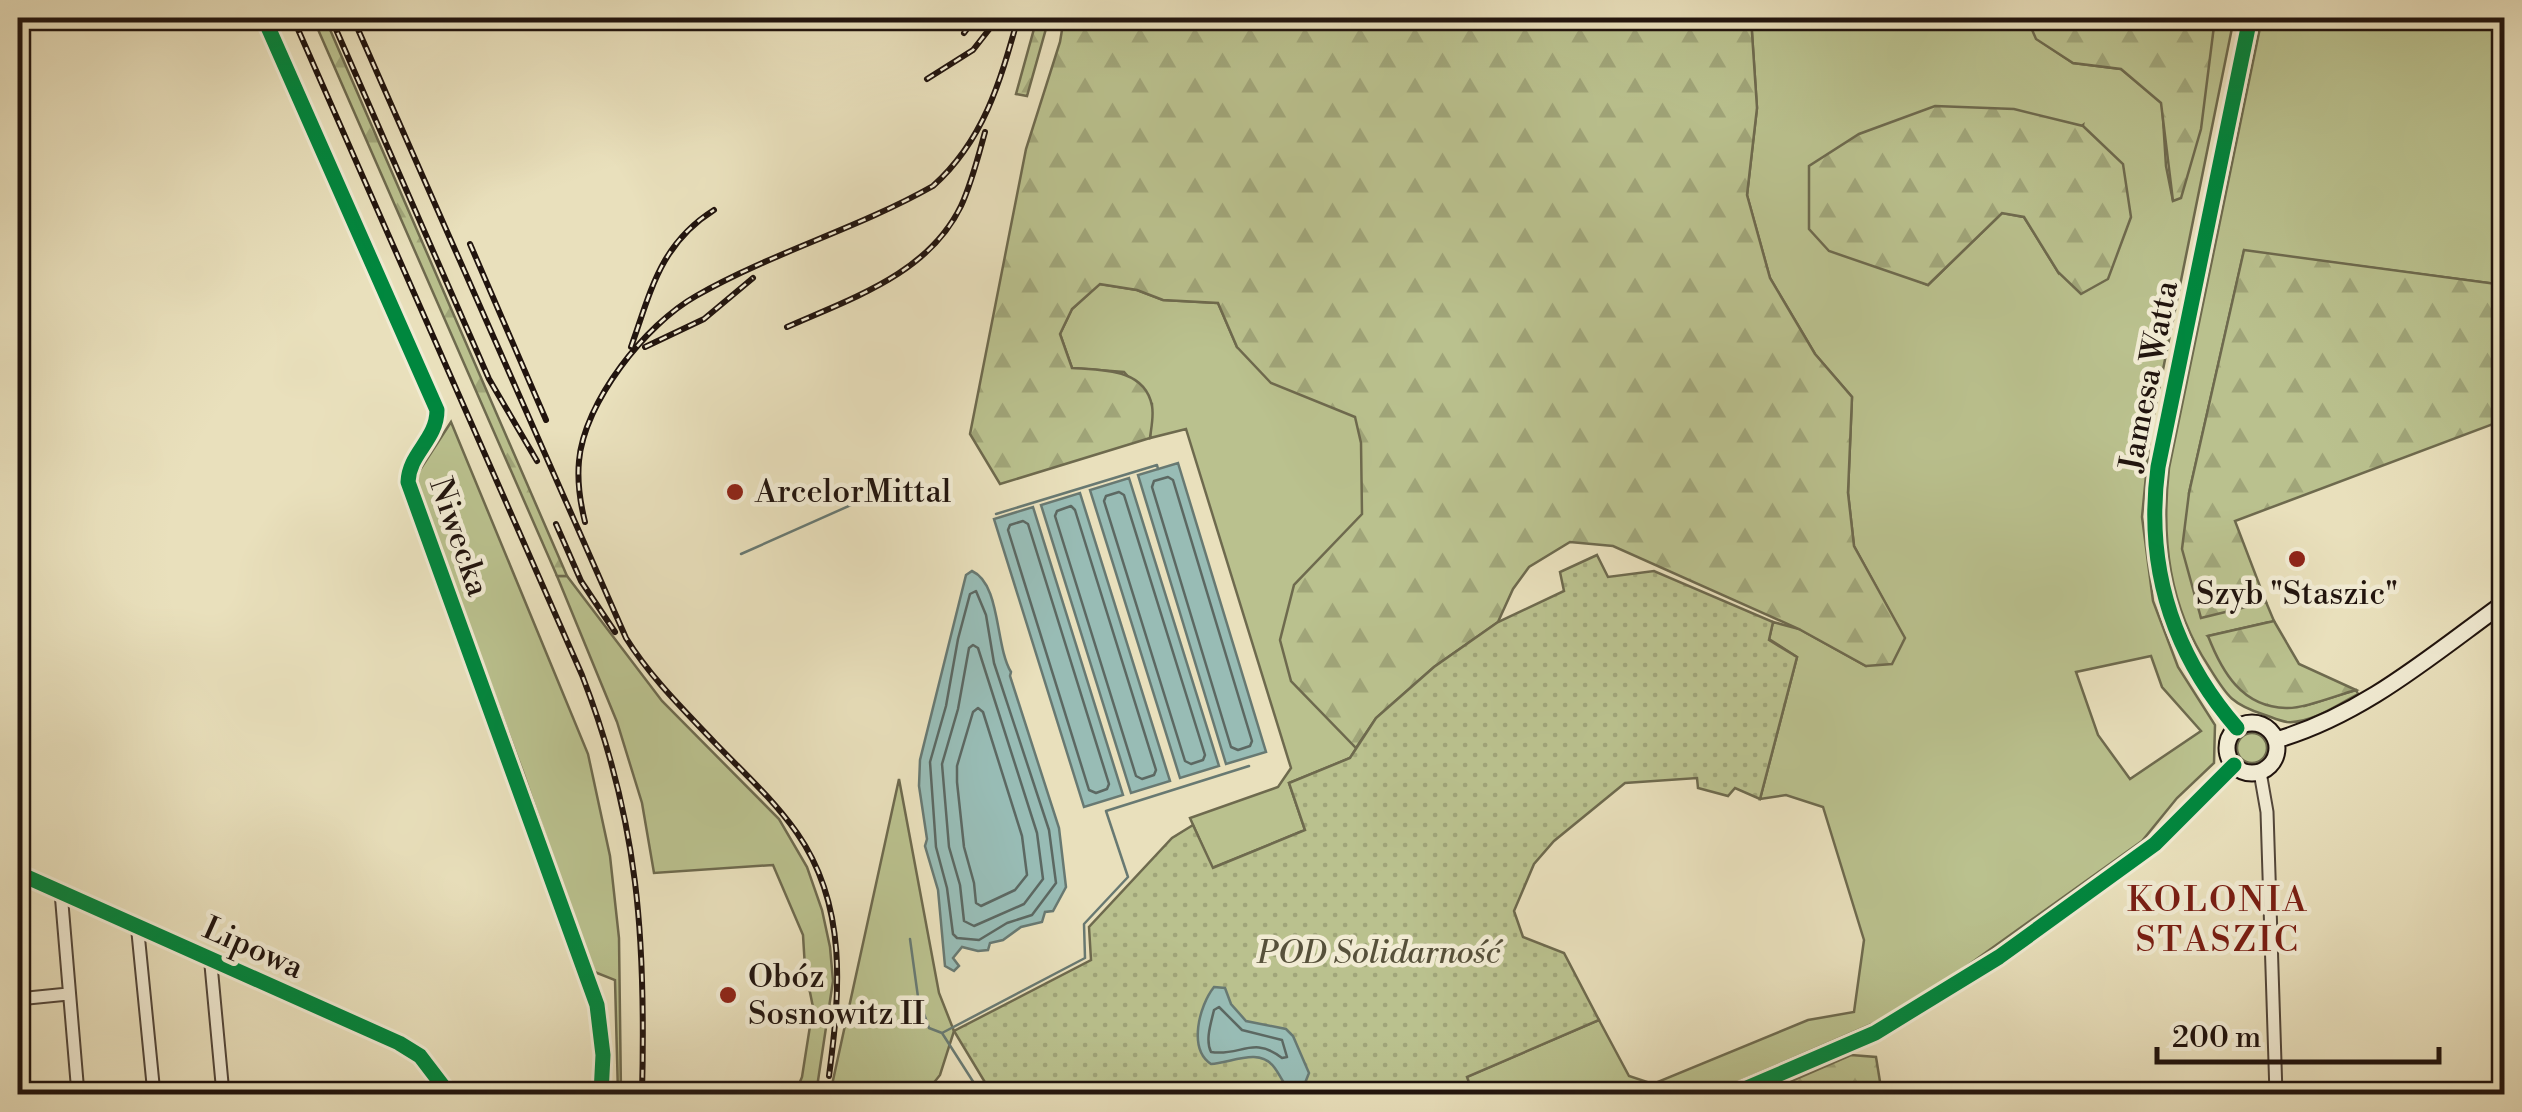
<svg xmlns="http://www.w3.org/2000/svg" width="2522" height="1112" font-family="'Libre Bodoni',serif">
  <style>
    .green { fill: #bac18e; stroke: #6e6a4e; stroke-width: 2.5; fill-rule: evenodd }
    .forest { fill: url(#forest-firs); stroke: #6e6a4e; stroke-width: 2.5 }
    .garden { fill: url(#garden-dots); stroke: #6e6a4e; stroke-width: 2.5 }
    .water { fill: #98bcb5; stroke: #687972; stroke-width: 2.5 }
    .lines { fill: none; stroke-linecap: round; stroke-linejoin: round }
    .shore { stroke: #5c6862; stroke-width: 2.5 }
    .stream { stroke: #687972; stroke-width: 2.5 }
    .street-casing { stroke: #53473a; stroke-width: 15 }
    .secondary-casing { stroke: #21140e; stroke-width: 19 }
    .street { stroke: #f1ebd3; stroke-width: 11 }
    .secondary { stroke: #f1ebd3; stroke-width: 15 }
    .rail-casing { stroke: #21140e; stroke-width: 6 }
    .rail { stroke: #f1ebd3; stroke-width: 2.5; stroke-dasharray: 8; stroke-linecap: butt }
    .cycleway-casing { stroke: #f1ebd3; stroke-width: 21 }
    .cycleway { stroke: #00873e; stroke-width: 15 }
    .poi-dot { fill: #8f2418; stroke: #f1ebd3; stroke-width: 4 }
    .labels { text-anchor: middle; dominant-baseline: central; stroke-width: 9; stroke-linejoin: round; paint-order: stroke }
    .street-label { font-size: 32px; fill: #21140e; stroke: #f1ebd3 }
    .poi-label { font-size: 32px; fill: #21140e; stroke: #f1ebd3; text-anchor: start }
    .park-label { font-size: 32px; font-style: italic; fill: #57513b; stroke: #f1ebd3 }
    .neighbourhood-label { font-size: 35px; letter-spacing: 2.5px; fill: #7a1f14; stroke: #f1ebd3 }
  </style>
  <defs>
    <pattern id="forest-firs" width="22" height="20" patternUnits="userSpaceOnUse" patternTransform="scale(2.5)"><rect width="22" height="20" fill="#bac18e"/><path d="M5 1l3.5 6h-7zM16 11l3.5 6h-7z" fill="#a0a579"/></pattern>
    <pattern id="garden-dots" width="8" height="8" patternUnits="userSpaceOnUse" patternTransform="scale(2.5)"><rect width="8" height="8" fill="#bac18e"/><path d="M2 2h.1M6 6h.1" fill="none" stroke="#a0a579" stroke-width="1.8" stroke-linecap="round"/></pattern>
  </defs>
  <rect width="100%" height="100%" fill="#e9e0bc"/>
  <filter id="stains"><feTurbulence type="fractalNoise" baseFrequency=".002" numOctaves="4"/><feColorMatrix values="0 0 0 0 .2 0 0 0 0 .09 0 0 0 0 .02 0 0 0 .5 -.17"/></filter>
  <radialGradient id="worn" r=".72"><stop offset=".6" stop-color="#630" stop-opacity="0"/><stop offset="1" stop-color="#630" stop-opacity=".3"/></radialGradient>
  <path class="green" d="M1751,18H2027L2037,39L2073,63L2121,69L2162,103L2166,166L2173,201L2208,63L2215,18H2234L2150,434L2142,517L2153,601L2178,667L2215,725L2214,763L2177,798L2142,841L1918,1001L1872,1024L1710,1094H1473L1466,1077L1599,1020L1629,1076L1653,1084L1808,1020L1854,1012L1864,940L1823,807L1786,795L1760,799L1797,657L1769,639L1773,622L1799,629L1866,666L1904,638L1854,546L1848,493L1852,397L1815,354L1770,278L1747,195L1757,108ZM2083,125L2058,272L2024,217L2002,213L1928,285L1896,272ZM2151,656L2162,687L2201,731L2130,779L2098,735L2076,672Z
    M2262,18H2504V285L2244,251L2189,493L2201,617L2266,602L2274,621L2208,636L2304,706L2356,690L2358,694C2338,705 2310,724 2287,722C2280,721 2271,717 2265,715C2231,704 2227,696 2209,667C2169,606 2161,540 2169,468Z
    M1099,284L1137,290L1163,300L1218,303L1237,347L1378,414L1376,718L1350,758L1289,783L1305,830L1212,868L1190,818L1278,787L1291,768L1186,429L1150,438L1152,404L1124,372L1072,368L1060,334L1072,309Z
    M451,422L588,754L610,856L619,938L621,1094H618L615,980L592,971L523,772L414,479Z
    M557,576H567L662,701L779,819L807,867L822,910L830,947L833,981L816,1094H795L802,1077L813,1007L805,968L803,935L773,865L654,873L642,803L617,722Z
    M2237 748a15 15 0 1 1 30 0a15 15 0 1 1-30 0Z
    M899,779L939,993L954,1031L940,1075L925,1094H830Z"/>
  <path class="forest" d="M313,18H325L567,576H557Z
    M1037,18H1049L1027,96L1016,94Z
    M1064,18H1751L1757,108L1747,195L1770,278L1815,354L1852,397L1848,493L1854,546L1905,638L1892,664L1866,666L1799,629L1613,546L1570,542L1529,567L1513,589L1498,622L1434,667L1376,718L1356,748L1291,681L1280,640L1294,585L1362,514L1361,443L1355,417L1271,383L1237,347L1218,303L1163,300L1137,290L1100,284L1072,309L1060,334L1072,368C1101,370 1145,368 1152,406C1154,416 1151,429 1150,438L1000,484L970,434L1026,149L1060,42Z
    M2027,18H2215L2201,129L2181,198L2173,201L2161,103L2121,69L2073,63L2036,39Z
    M1935,106L2014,109L2083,126L2123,164L2131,217L2108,279L2081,294L2058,272L2024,217L2002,213L1928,285L1829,251L1809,229V166L1859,134Z
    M2244,250L2504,285V420L2235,521L2266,602L2201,618L2182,549L2189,493Z
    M2274,621L2299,664L2356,690C2337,695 2303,709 2286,708C2242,707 2222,672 2208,636Z
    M1851,1055L1876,1057L1882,1094H1762Z"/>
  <path class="garden" d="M1597,555L1608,577L1654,571L1773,622L1769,640L1797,657L1760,799L1735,788L1728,796L1698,788L1697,778L1625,783L1554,841L1534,864L1514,911L1523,937L1564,953L1599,1020L1467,1077L1473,1094H992L954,1031L1091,960L1089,927L1172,838L1193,825L1213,868L1305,830L1289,783L1350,758L1376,718L1434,667L1498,622L1564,591L1560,572Z"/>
  <path class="water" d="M1178,463L1266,752L1226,764L1138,475Z
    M1129,478L1219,766L1180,778L1090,490Z
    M1080,493L1170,781L1131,793L1041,505Z
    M1033,507L1123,795L1084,807L994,519Z
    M972,571C1001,584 995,646 1011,672L1010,676L1059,828L1066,887L1053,911L1045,912L1042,922L1021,927L1003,940L990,943L988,950L978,951L962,947L953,958L959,966L954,971L945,966L938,890L925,846L927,839L919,786L920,760L966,575Z
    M1214,987L1225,988L1231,1004L1246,1021L1286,1029L1293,1036L1309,1073L1301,1093L1293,1094C1284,1086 1281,1076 1274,1067C1259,1047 1231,1063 1211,1064C1188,1049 1199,1006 1214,987Z"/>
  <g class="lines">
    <path class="shore" d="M1168,477L1173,480L1252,741L1250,746L1238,750L1231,747L1152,487L1154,481Z
      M1119,492L1124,495L1205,755L1203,760L1191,764L1185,761L1104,501L1106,496Z
      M1071,506L1075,510L1156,770L1154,775L1142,779L1136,776L1055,516L1057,511Z
      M1023,521L1028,524L1109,784L1107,789L1096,793L1089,790L1008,530L1010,525Z
      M976,591L986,615L994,663L1049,830L1056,883L1032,915L1007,923L979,940L957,938L953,934L947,888L936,847L930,762L946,706L958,639L970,594Z
      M973,645L978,648L1037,833L1043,879L1024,904L974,926L964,921L960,885L949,847L942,764L958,709L969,648Z
      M978,708L983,712L1022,836L1027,875L1015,890L981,906L976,903L974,883L964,847L957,782V766L973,712Z
      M1219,1007L1242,1030L1282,1040L1287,1057L1282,1058C1253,1035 1240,1057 1211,1052C1205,1040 1211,1023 1214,1010Z"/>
    <path class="stream" d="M996,514L1157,465L1158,469
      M741,554L878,493L924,502
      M910,939L918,997L929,1028L942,1033L981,1094
      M942,1033L1085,958L1084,924L1128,877L1106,811L1249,766"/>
    <defs>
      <path id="street" d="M264,18L437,410C437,440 409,453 408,482L597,1005L603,1055L601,1094
        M2260,772L2267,812L2276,1094
        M18,873L399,1043L420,1056L449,1094
        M61,892L78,1094
        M140,928L138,933L154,1094
        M213,960L211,965L223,1094
        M18,999L68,994"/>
      <path id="secondary" d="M2227 748a25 25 0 1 1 50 0a25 25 0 1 1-50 0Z
        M2237,728C2172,653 2145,565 2158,467L2250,18
        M2276,740C2363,715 2432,655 2504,603
        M1733,1094L1875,1033L1999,957L2155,844L2234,765"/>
    </defs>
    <use href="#street" class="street-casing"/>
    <use href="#secondary" class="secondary-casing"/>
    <use href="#street" class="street"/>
    <use href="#secondary" class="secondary"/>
    <defs>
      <path id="rail" d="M293,18L582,675C639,822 646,939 642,1094
        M331,18L489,379L537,461
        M353,18L626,638C651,678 683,709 715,743C743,772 773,799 797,833C848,906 840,993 829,1076
        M964,33L975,18
        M927,79L973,50L998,18
        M470,244L546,420
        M787,327C852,298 928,274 961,206C972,182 978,157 985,132
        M631,347C651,291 660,244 714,210
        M645,347L704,319L753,278
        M585,522C580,502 577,482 579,461C584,402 646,324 696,296C771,253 857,229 933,186C984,140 1000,82 1018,18
        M556,524L581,581L615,632"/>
    </defs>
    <use href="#rail" class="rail-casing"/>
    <use href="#rail" class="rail"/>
    <defs>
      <path id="cycleway" d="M264,18L437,410C437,440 409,453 408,482L597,1005L603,1055L601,1094
        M2237,728C2172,653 2145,565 2158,467L2250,18
        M18,873L399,1043L420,1056L449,1094
        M1733,1094L1875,1033L1999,957L2155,844L2234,765"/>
    </defs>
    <use href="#cycleway" class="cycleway-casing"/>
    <use href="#cycleway" class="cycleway"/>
  </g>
  <g class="poi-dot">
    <circle cx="735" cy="492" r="10"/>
    <circle cx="2297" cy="559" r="10"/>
    <circle cx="728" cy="995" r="10"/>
  </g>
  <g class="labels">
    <g class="street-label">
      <text transform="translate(2149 376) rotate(-79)">Jamesa Watta</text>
      <text transform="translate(459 537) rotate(71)">Niwecka</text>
      <text transform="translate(253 948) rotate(24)">Lipowa</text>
    </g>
    <g class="poi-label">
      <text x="755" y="492">ArcelorMittal</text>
      <text x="2297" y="594" text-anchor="middle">Szyb "Staszic"</text>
      <text x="748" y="977">Obóz<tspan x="748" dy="37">Sosnowitz II</tspan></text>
    </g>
    <g class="park-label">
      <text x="1379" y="953">POD Solidarność</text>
    </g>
    <g class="neighbourhood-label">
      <text x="2218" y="900">KOLONIA<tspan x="2218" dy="40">STASZIC</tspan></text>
    </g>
  </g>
  <rect width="2522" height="1112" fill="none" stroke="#e9e0bc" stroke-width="60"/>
  <rect x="20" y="20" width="2482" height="1072" fill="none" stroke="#21140e" stroke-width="5"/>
  <rect x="30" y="30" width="2462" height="1052" fill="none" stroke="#21140e" stroke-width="2.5"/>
  <path d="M2157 1047v15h282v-15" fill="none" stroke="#21140e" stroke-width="5"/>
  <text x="2172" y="1047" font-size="30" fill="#21140e" stroke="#f1ebd3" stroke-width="8" paint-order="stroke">200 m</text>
  <rect width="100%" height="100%" filter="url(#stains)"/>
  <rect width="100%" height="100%" fill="url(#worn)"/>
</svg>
